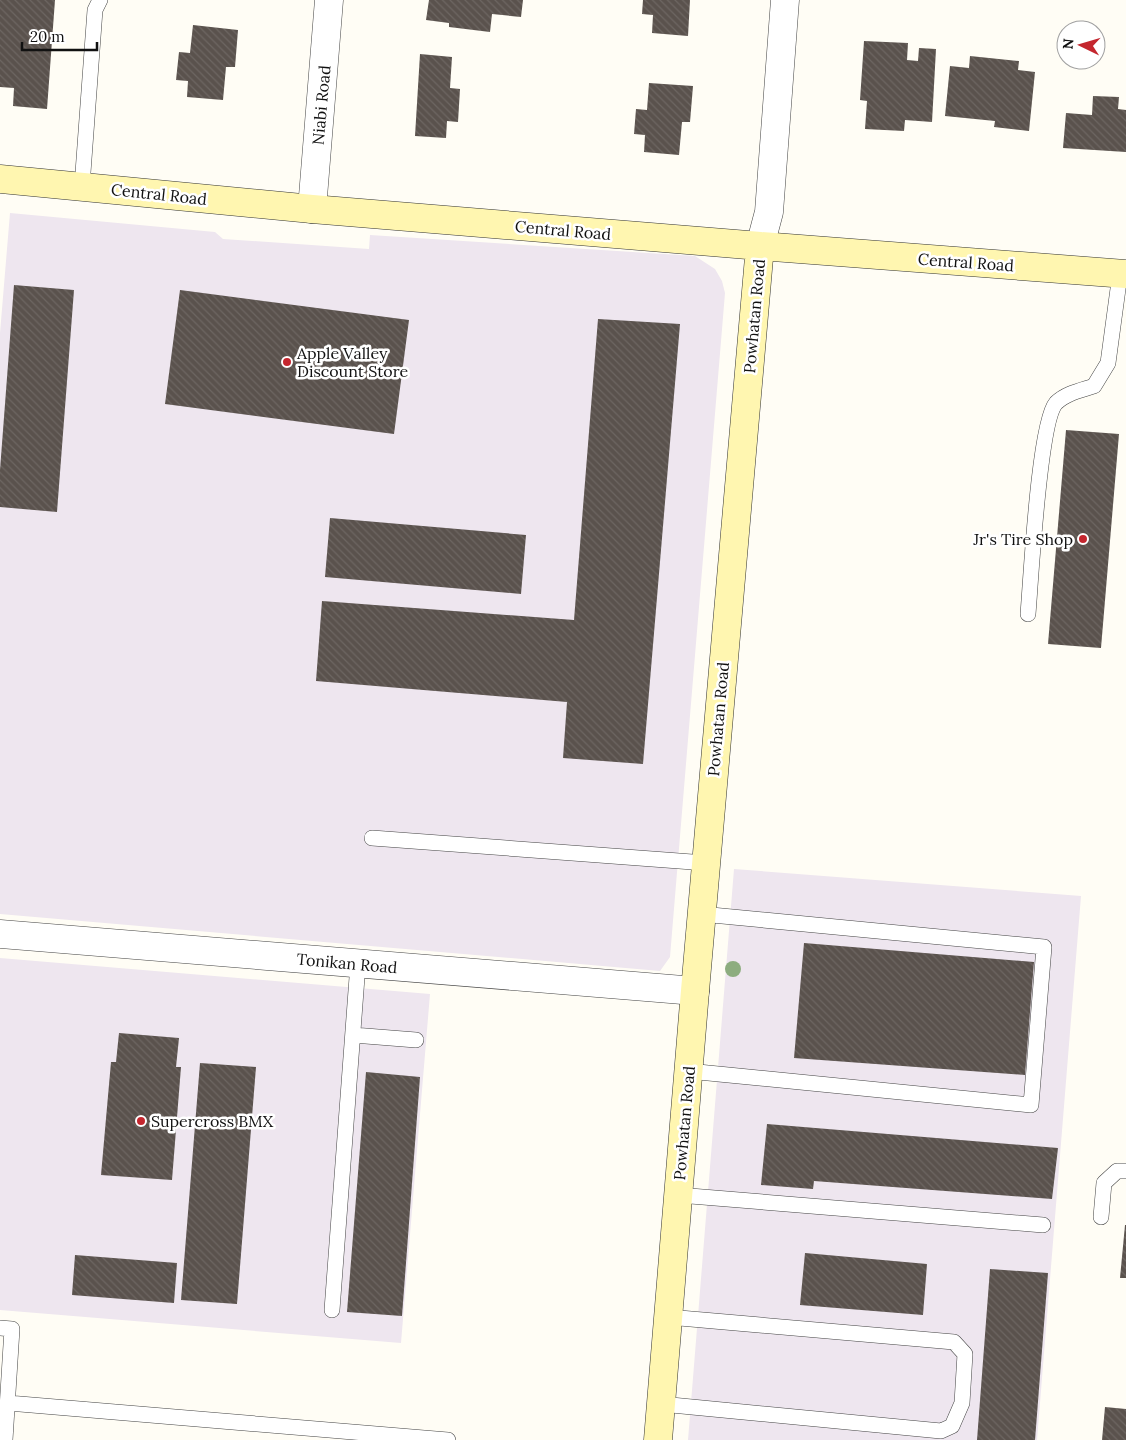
<svg xmlns="http://www.w3.org/2000/svg" width="1126" height="1440" font-family="Lora,serif">
  <style>
    .industrial { fill: #eee6ef }
    .building { fill: url(#building-back-hatch) }
    .lines { fill: none; stroke-linecap: round; stroke-linejoin: round }
    .lane-casing { stroke: #444; stroke-width: 16 }
    .street-casing { stroke: #444; stroke-width: 29 }
    .secondary-casing { stroke: #333; stroke-width: 29 }
    .lane { stroke: #fff; stroke-width: 15 }
    .street { stroke: #fff; stroke-width: 28 }
    .secondary { stroke: #fff6b0; stroke-width: 28 }
    .tree { fill: #8dad7f }
    .poi-dot { fill: #c4262e; stroke: #fff; stroke-width: 2 }
    .labels { text-anchor: middle; dominant-baseline: central; stroke-width: 5; stroke-linejoin: round; paint-order: stroke }
    .street-label { font-size: 16px; fill: #111; stroke: #fff }
    .poi-label { font-size: 16px; fill: #111; stroke: #fff; text-anchor: start }
  </style>
  <defs>
    <pattern id="building-back-hatch" width="6" height="6" patternUnits="userSpaceOnUse" patternTransform="scale(1.25)"><rect width="6" height="6" fill="#5a524d"/><path d="M-1 5l2 2M0 0l6 6M5-1l2 2" fill="none" stroke="#6d6662"/></pattern>
  </defs>
  <rect width="100%" height="100%" fill="#fffdf5"/>
  <path class="industrial" d="M10,213L215,232L223,239L369,249L370,235L695,256L715,269L722,281L725,293L670,957L660,971L0,914V333Z
    M734,869L1081,896L1037,1440H688Z
    M0,958L430,994L401,1343L0,1310Z"/>
  <path class="building" d="M0,0H55L47,109L13,106L14,88L0,87Z
    M429,0H523L521,17L492,14L490,32L449,27V23L426,20Z
    M643,0H690L688,36L652,33L653,15L642,14Z
    M193,25L238,30L235,67H226L223,100L187,97L188,81L176,80L179,52L190,53Z
    M864,41L908,43L907,60L918,61L919,48L936,49L932,122L905,120L904,131L865,129L867,101L860,100Z
    M420,54L452,57L450,88L460,89L458,122L447,121L446,138L415,136Z
    M970,56L1019,61L1018,70L1035,72L1029,131L994,127L995,121L945,116L950,66L969,68Z
    M649,83L693,86L690,122H682L679,155L644,152L645,135L634,134L636,109L647,110Z
    M1093,96L1119,97L1118,109L1126,110V152L1063,148L1066,113L1092,115Z
    M14,285L74,290L57,512L0,507V470Z
    M180,290L409,320L394,434L165,404Z
    M598,319L680,324L643,764L563,758L567,702L316,681L322,601L574,620Z
    M1066,430L1119,434L1101,648L1048,644Z
    M330,518L526,535L521,594L325,577Z
    M804,943L1034,962L1025,1075L794,1058Z
    M119,1033L179,1038L176,1067H181L172,1180L101,1175L111,1062H116Z
    M200,1063L256,1067L237,1304L181,1300Z
    M366,1072L420,1077L402,1316L347,1312Z
    M767,1124L1058,1148L1052,1199L814,1181L813,1189L761,1185Z
    M1125,1225H1126V1278H1120Z
    M805,1253L927,1264L923,1315L800,1305Z
    M75,1255L177,1263L174,1303L72,1295Z
    M990,1269L1048,1273L1035,1440H977Z
    M1105,1407L1126,1409V1440H1102Z"/>
  <g class="lines">
    <defs>
      <path id="lane" d="M82,186L95,10L100,0
        M1028,614C1031,579 1039,422 1056,403C1066,393 1082,390 1094,386L1108,363L1120,274
        M372,838L706,863
        M353,1035L416,1040
        M688,1071L1031,1105L1044,947L701,914
        M678,1195L1043,1225
        M1101,1217L1104,1183L1117,1171H1126
        M332,1310L358,964
        M0,1328L12,1329L5,1440
        M8,1403L448,1440
        M661,1404L941,1431L952,1426L962,1403L965,1354L954,1342L668,1317"/>
      <path id="street" d="M312,209L329,0
        M760,246L769,212L785,0
        M0,934L695,991"/>
      <path id="secondary" d="M0,179L312,209L760,246L1126,274
        M658,1440L695,991L760,246"/>
    </defs>
    <use href="#lane" class="lane-casing"/>
    <use href="#street" class="street-casing"/>
    <use href="#secondary" class="secondary-casing"/>
    <use href="#lane" class="lane"/>
    <use href="#street" class="street"/>
    <use href="#secondary" class="secondary"/>
  </g>
  <circle class="tree" cx="733" cy="969" r="8"/>
  <g class="poi-dot">
    <circle cx="287" cy="362" r="5"/>
    <circle cx="1083" cy="539" r="5"/>
    <circle cx="141" cy="1121" r="5"/>
  </g>
  <g class="labels">
    <g class="street-label">
      <text transform="translate(321 105) rotate(-85)">Niabi Road</text>
      <text transform="translate(159 194) rotate(6)">Central Road</text>
      <text transform="translate(563 230) rotate(5)">Central Road</text>
      <text transform="translate(966 262) rotate(4)">Central Road</text>
      <text transform="translate(754 316) rotate(-85)">Powhatan Road</text>
      <text transform="translate(718 719) rotate(-85)">Powhatan Road</text>
      <text transform="translate(347 963) rotate(5)">Tonikan Road</text>
      <text transform="translate(684 1123) rotate(-85)">Powhatan Road</text>
    </g>
    <g class="poi-label">
      <text x="297" y="353">Apple Valley<tspan x="297" dy="18">Discount Store</tspan></text>
      <text x="1073" y="539" text-anchor="end">Jr's Tire Shop</text>
      <text x="151" y="1121">Supercross BMX</text>
    </g>
  </g>
  <g transform="translate(1081 45) rotate(275)"><circle r="24" fill="#ffffff" stroke="#a0a0a0"/>
  <path d="M0-4L9 19L0 12L-9 19Z" fill="#c4262e"/>
  <text y="-8" font-size="14" font-weight="bold" text-anchor="middle" fill="#111111">N</text>
  </g>
  <path d="M22 42v8h75v-8" fill="none" stroke="#111111" stroke-width="2.5"/>
  <text x="30" y="42" font-size="15" fill="#111111" stroke="#ffffff" stroke-width="4" paint-order="stroke">20 m</text>
</svg>
